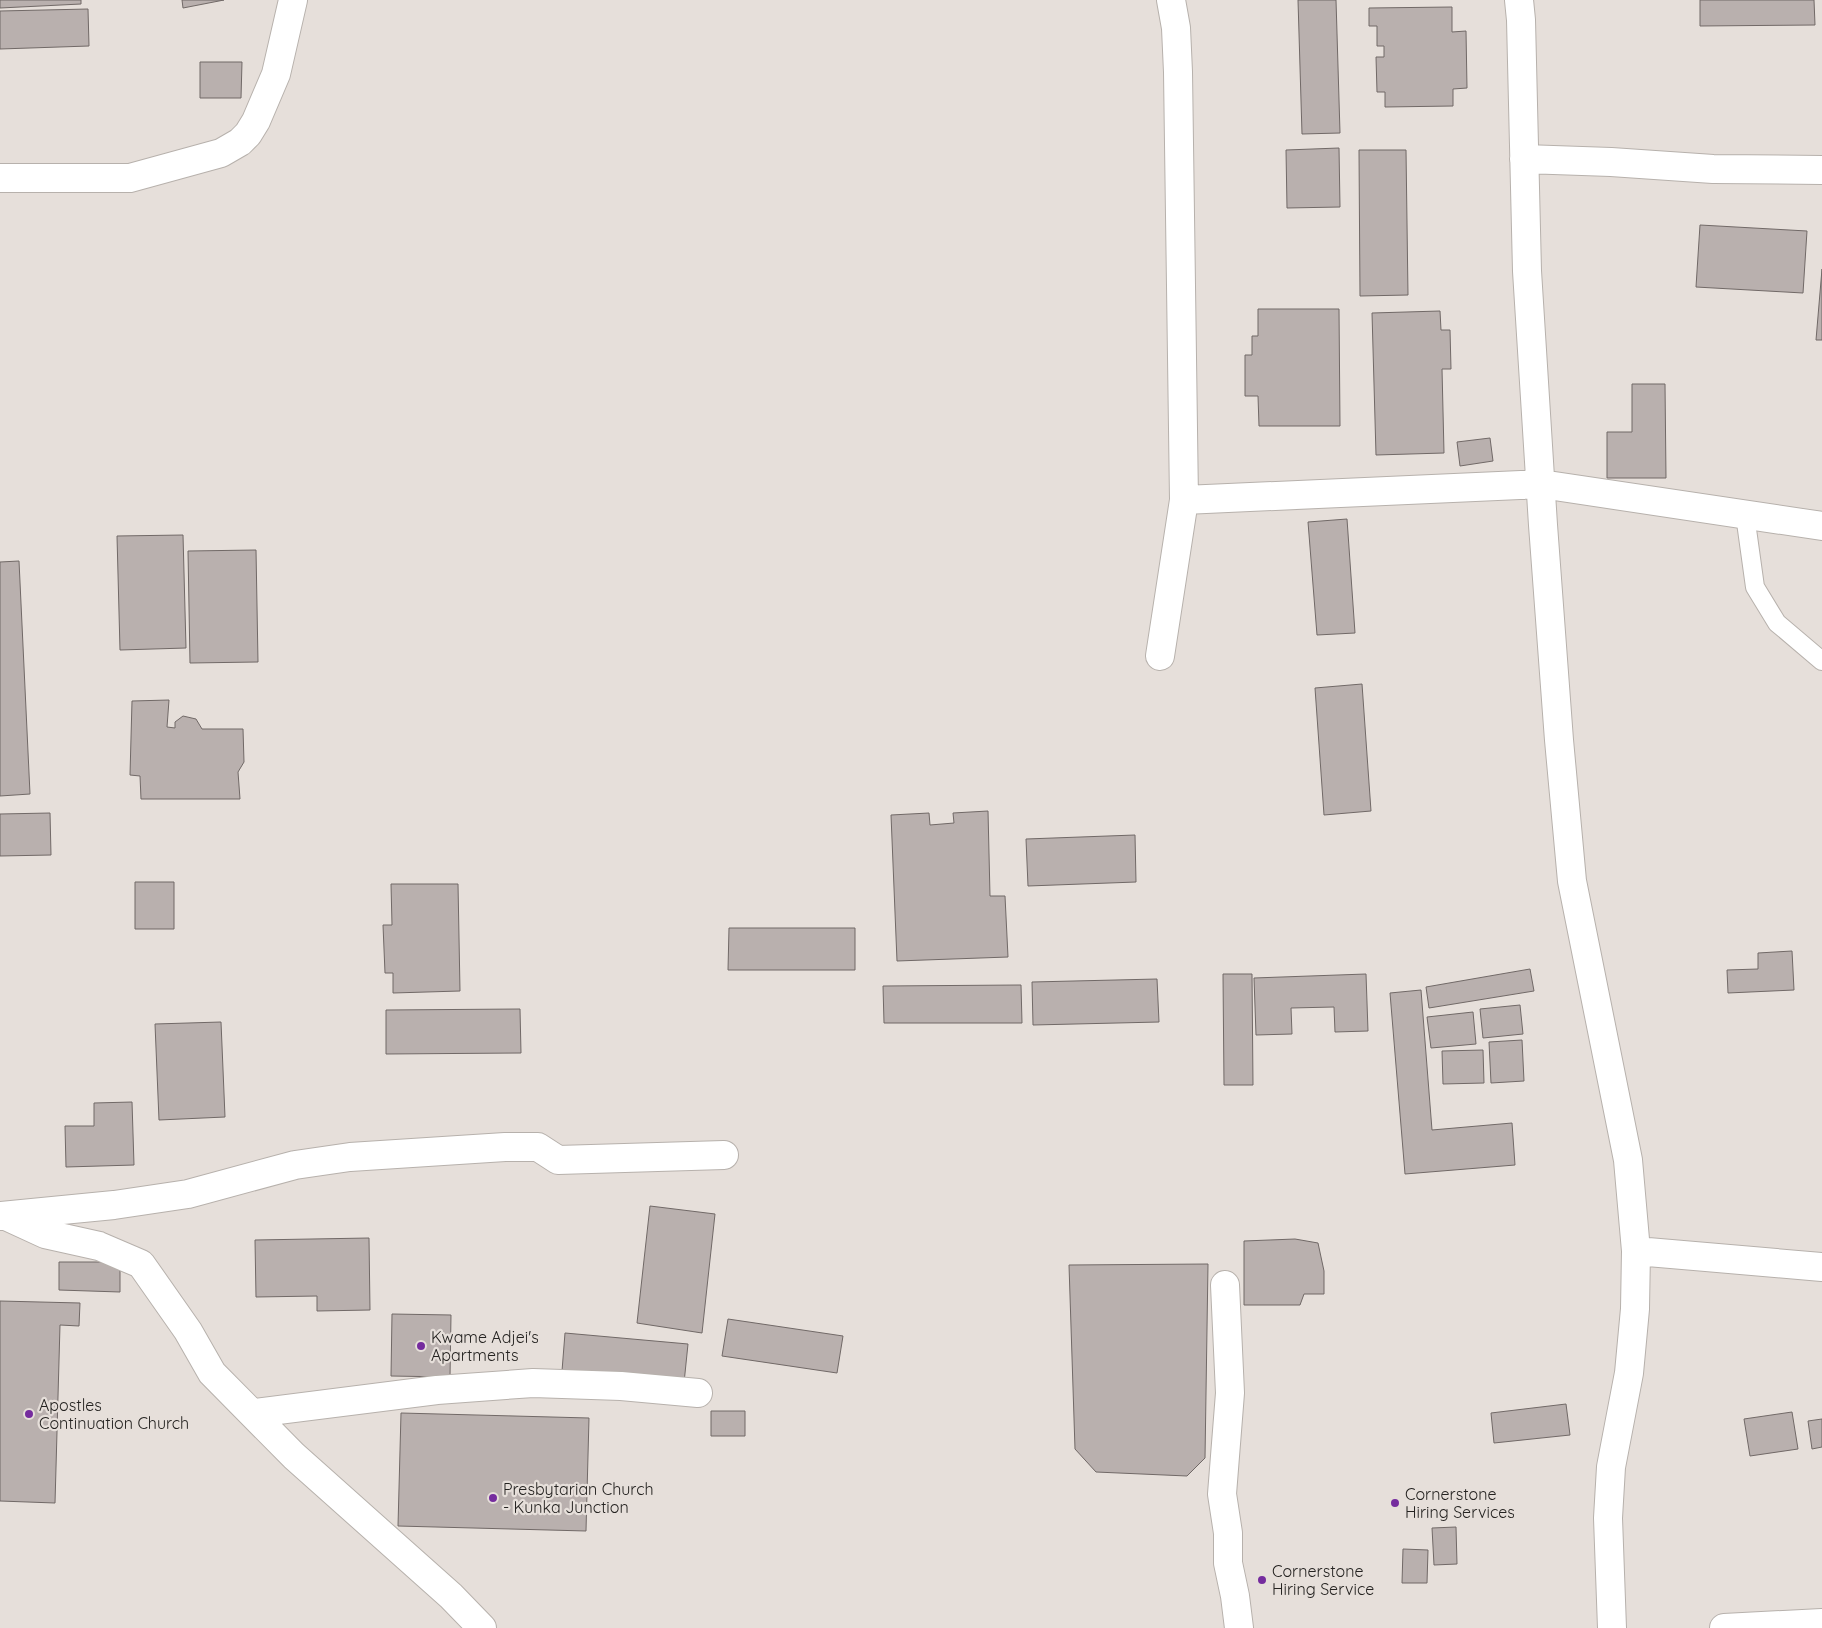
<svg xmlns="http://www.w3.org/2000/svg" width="1822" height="1628" font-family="Quicksand,sans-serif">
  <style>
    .building { fill: #b9b0ae; stroke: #716967 }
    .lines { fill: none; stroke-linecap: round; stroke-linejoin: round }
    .service-casing { stroke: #b7b1ac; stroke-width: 20 }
    .minor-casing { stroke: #b7b1ac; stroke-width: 30 }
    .tertiary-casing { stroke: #b7b1ac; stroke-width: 30 }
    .service { stroke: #fff; stroke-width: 18 }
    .minor { stroke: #fff; stroke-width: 28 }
    .tertiary { stroke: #fff; stroke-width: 28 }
    .poi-dot { fill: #752c9e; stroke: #e6dfda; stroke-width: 2 }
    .labels { text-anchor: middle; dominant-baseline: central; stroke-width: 4.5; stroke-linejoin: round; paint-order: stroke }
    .poi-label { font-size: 16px; fill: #252321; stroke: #e6dfda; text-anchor: start }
  </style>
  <rect width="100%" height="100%" fill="#e6dfda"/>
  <path class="building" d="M0,0H81V4L0,8Z
    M182,0H224L183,8Z
    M1298,0H1336L1340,133L1302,134Z
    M1700,0H1814L1815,25L1700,26Z
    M1452,7V32L1466,31L1467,88L1453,89V106L1385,107V92H1377L1376,57H1384V46H1377V26H1369V8Z
    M88,9L89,46L0,49V11Z
    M200,62H242L241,98H200Z
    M1339,148L1340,207L1287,208L1286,150Z
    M1359,150H1406L1408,295L1360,296Z
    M1700,225L1807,231L1803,293L1696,287Z
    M1822,269V340H1816Z
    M1258,309H1339L1340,426H1259L1258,396H1245V355H1252V336H1258Z
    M1440,311L1441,330H1450L1451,369H1442L1444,453L1376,455L1372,313Z
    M1632,384H1665L1666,478H1607V432H1632Z
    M1490,438L1493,461L1460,466L1457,442Z
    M1347,519L1355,633L1317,635L1308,522Z
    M183,535L186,648L120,650L117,536Z
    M256,550L258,662L190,663L188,551Z
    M19,561L30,794L0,796V562Z
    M1362,684L1371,811L1324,815L1315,688Z
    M169,700L167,727L175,728V722L183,716L196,719L202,729H243L244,762L238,772L240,799H141L140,776L130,775L132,701Z
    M988,811L990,896H1005L1008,957L897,961L891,815L929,813L930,825L954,823L953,813Z
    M50,813L51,855L0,856V814Z
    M1135,835L1136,882L1028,886L1026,839Z
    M135,882H174V929H135Z
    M391,884H458L460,991L393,993V973H385L383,925H392Z
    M729,928H855V970H728Z
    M1792,951L1794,990L1728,993L1727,970L1758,969V953Z
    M1530,969L1534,991L1429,1008L1426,987Z
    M1223,974H1252L1253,1085H1224Z
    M1366,974L1368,1031L1335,1032L1334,1007L1291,1008L1292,1034L1256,1035L1254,978Z
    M1157,979L1159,1022L1033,1025L1032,982Z
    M1021,985L1022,1023H884L883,986Z
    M1421,990L1432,1130L1512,1123L1515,1165L1405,1174L1390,993Z
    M1520,1005L1523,1034L1483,1038L1480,1009Z
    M520,1009L521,1053L386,1054V1010Z
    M1473,1012L1476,1044L1431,1048L1427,1017Z
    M221,1022L225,1117L159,1120L155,1024Z
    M1522,1040L1524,1081L1491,1083L1489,1042Z
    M1483,1050L1484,1083L1443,1084L1442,1051Z
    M132,1102L134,1165L66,1167L65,1126H94V1103Z
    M650,1206L715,1214L702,1333L637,1323Z
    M369,1238L370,1310L317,1311V1296L256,1297L255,1240Z
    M1295,1239L1318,1243L1324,1271V1294H1304L1300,1305H1244V1241Z
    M59,1262H120V1292L59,1290Z
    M1208,1264L1205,1458L1187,1476L1096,1472L1075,1449L1069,1265Z
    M0,1301L80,1303L79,1326L60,1325L55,1503L0,1501Z
    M392,1314L451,1315L450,1377L391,1376Z
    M728,1319L843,1336L837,1373L722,1356Z
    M565,1333L688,1344L684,1383L562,1371Z
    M1566,1404L1570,1435L1494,1443L1491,1413Z
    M711,1411H745V1436H711Z
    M1792,1412L1798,1449L1750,1456L1744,1419Z
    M401,1413L589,1418L586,1531L398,1526Z
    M1822,1419V1447L1812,1449L1808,1421Z
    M1456,1527L1457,1564L1434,1565L1432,1528Z
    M1403,1549L1428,1550L1427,1583H1402Z"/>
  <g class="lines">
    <defs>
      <path id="service" d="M1745,515L1755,587L1777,623L1822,661"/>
      <path id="minor" d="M1519,0L1521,20L1527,271L1543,525L1559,740L1572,881L1628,1160L1636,1251L1635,1309L1629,1373L1611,1467L1608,1518L1612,1628
        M1524,159L1611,162L1713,169L1822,170
        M0,178H130L221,153L240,142L248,134L256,121L276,74L293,0
        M1184,500L1541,484L1822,526
        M1160,656L1184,500L1178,72L1176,28L1171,0
        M0,1216L114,1205L188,1194L295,1165L350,1157L505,1147H538L558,1160L724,1155
        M6,1216L45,1234L99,1246L141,1264L188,1331L212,1373L294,1456L451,1596L482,1628
        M1636,1251L1822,1267
        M1225,1285L1230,1393L1222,1494L1228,1533V1563L1235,1596L1239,1628
        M254,1413L437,1390L533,1383L621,1386L698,1393"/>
      <path id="tertiary" d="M1724,1628L1822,1623"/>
    </defs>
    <use href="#service" class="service-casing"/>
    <use href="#minor" class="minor-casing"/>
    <use href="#tertiary" class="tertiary-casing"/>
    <use href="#service" class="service"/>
    <use href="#minor" class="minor"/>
    <use href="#tertiary" class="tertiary"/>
  </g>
  <g class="poi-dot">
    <circle cx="421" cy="1346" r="5"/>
    <circle cx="29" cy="1414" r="5"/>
    <circle cx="493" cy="1498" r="5"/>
    <circle cx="1395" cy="1503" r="5"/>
    <circle cx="1262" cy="1580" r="5"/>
  </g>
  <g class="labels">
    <g class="poi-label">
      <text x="431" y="1337">Kwame Adjei's<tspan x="431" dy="18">Apartments</tspan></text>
      <text x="39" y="1405">Apostles<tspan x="39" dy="18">Continuation Church</tspan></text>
      <text x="503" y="1489">Presbytarian Church<tspan x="503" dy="18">- Kunka Junction</tspan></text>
      <text x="1405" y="1494">Cornerstone<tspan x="1405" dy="18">Hiring Services</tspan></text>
      <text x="1272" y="1571">Cornerstone<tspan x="1272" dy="18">Hiring Service</tspan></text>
    </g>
  </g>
</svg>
